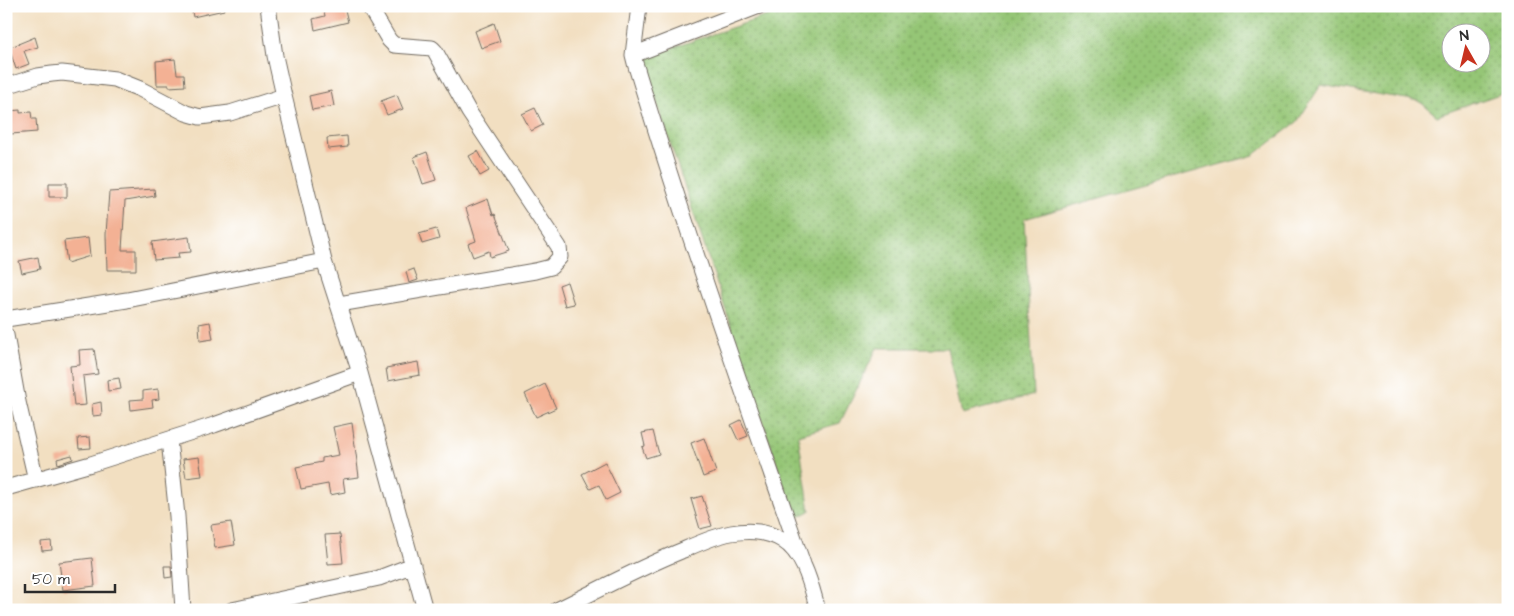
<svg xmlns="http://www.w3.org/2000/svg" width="1514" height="616" font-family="'Architects Daughter',sans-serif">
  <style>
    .grass { fill: url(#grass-dots); stroke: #607850; fill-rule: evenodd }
    .building { fill: #f3b194 }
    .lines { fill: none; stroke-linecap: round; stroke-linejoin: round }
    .minor-casing { stroke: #716a60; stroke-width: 17 }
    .minor { stroke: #fff; stroke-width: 15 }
  </style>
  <defs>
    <pattern id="grass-dots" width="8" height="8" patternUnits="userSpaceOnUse" patternTransform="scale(1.25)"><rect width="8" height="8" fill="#95c676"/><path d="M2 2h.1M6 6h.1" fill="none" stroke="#7aa161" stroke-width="1.8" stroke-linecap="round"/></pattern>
  </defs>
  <rect width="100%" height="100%" fill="#fff"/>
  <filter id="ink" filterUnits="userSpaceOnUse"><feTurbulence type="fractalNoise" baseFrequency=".02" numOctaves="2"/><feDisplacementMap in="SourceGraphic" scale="10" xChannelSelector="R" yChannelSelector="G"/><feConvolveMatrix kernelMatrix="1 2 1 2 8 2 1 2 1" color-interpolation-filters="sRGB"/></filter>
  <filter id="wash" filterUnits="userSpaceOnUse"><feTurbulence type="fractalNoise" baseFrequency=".0096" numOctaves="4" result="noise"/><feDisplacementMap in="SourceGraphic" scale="20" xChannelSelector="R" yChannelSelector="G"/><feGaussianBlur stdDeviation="1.12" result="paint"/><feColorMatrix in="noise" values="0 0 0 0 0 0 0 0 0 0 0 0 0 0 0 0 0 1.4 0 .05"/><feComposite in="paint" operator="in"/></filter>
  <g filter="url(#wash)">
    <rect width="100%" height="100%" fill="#f2dfc1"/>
    <path class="grass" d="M796,6H1508V91L1437,116L1419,101L1321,85L1297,122L1254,155L1024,219L1034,395L962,414L947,348H877L840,423L798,435L810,511L795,519L642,58ZM1452,32H1482V62H1452Z"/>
    <g id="blocks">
      <path class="building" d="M191,6H223L224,10L193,17Z
        M323,6H344L348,22L315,30L313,19L325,16Z
        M494,23L500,41L481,48L475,31Z
        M35,37L38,47L24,51L29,64L16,69L11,54L7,56L6,49Z
        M175,59L177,74H184L185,86L169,87V85H157L156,61Z
        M331,91L334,106L312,110L309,96Z
        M397,95L403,109L387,115L381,101Z
        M535,108L543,125L531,131L522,114Z
        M20,110V113L31,112L32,119H36L37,132L11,134L9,111Z
        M347,136L348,147L328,149L327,138Z
        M478,151L489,171L480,176L469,156Z
        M427,152L436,180L423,184L414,157Z
        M49,183H67V197H49Z
        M154,189L155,196L125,201L122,250H136V270H107L106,234L109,192Z
        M488,199L493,215L495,214L509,251L490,257L489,251L473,257L468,244L476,241L466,208Z
        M436,229L439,239L422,244L419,234Z
        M189,237L191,252L178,253L179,258L154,260L152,242Z
        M88,238L90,256L67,263L64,241Z
        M38,257L40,269L22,273L19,261Z
        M414,269L418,280L409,283L406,272Z
        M567,282L574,304L565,306L559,285Z
        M210,322L213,339L200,341L199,324Z
        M94,349L98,374L83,376L86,405L74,406L70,366L80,365L79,350Z
        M418,362L420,375L388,381L386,368Z
        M119,378L121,389L108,391L107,380Z
        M545,384L556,408L536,417L525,394Z
        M158,389L159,399L152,400L153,407L131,410L130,400L143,399V391Z
        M101,402L102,415L93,416L92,404Z
        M741,420L748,436L738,440L731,425Z
        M352,423L359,477L343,479L345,492L330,495L328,484L301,489L296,467L322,462V458L339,455L333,427Z
        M653,431L659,454L646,458L642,447L645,446L642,433Z
        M90,437L91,448L79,449L78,438Z
        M704,438L716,472L703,477L691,443Z
        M72,455L73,459L58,464L57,459Z
        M199,457L202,476L186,478L183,459Z
        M605,462L620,493L606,500L599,485L590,489L582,474Z
        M702,496L712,526L700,529L691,499Z
        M231,522L235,545L215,548L211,525Z
        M340,534L343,563L328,564L325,535Z
        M51,541L52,550L42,551L41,542Z
        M92,558L95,586L63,590L59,562Z
        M164,566H171L172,577L165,578Z"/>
    </g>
  </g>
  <g filter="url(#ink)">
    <use href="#blocks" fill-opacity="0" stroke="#716a60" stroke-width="1"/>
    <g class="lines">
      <defs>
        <path id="minor" d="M268,6L275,56L284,96L324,261L360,373L425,610
          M639,6L633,55L635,63C686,231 745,398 803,564
          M633,55L759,6
          M6,86L38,76L52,74L62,73L115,79L140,89L186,113L200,117L230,113L284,96
          M339,304L535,271L551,267L560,257L559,247L469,112L435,51L432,48L394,45L389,40L369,6
          M6,319L127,300L324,261
          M6,335L18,402L36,480
          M169,440L177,516L183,610
          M6,488L91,464L214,425L360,373
          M232,610L379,578L413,565
          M557,610C598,590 639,568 681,551C697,544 714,536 731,533C748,530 767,531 782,540C805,554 811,586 818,610"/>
      </defs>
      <use href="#minor" class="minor-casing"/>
      <use href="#minor" class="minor"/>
    </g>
  </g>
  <rect width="1514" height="616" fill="none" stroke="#fff" stroke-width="25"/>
  <g transform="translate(1466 48) rotate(352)"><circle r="24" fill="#ffffff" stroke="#aaaaaa"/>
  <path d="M0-4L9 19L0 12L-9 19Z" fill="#c8321e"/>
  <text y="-8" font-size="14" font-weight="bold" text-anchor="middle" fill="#2b2b2b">N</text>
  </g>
  <path d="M25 584v8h90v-8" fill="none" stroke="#2b2b2b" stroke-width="2.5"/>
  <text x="32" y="584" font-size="15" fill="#2b2b2b" stroke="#ffffff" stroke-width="4" paint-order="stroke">50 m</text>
</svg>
